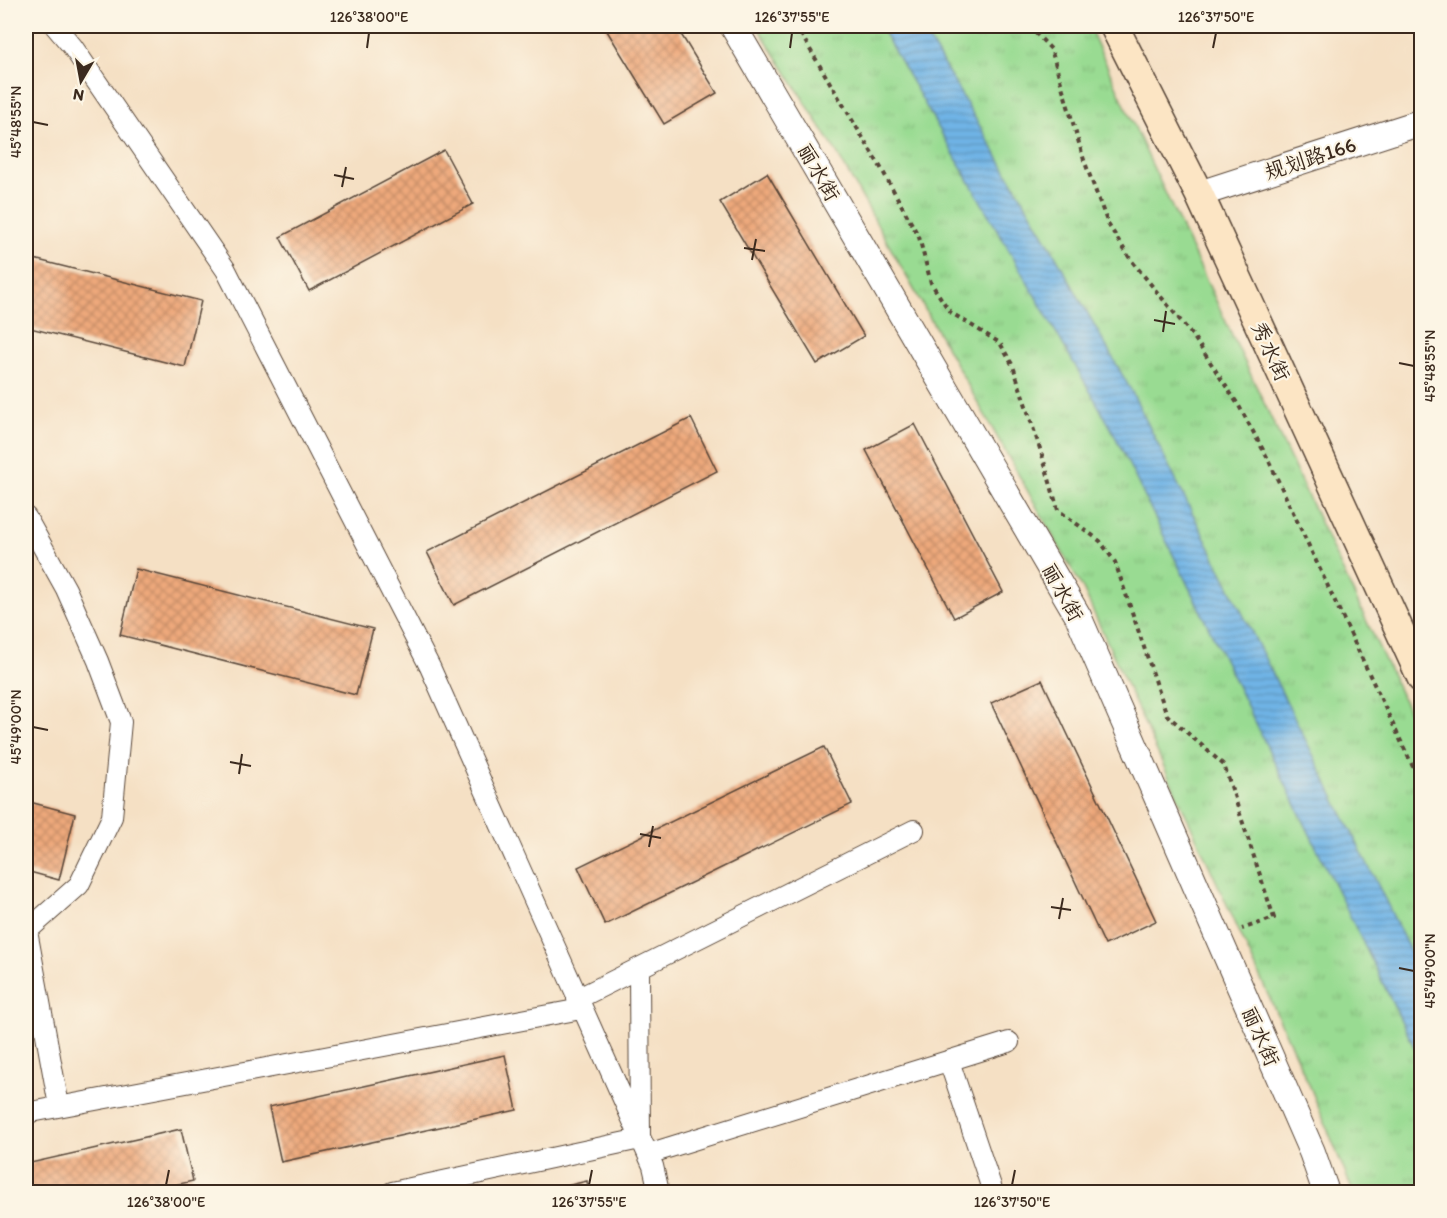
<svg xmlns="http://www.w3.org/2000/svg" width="1447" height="1218" font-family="Itim,'LXGW WenKai TC',sans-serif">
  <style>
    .park { fill: url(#park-tufts); stroke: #6a8258; stroke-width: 1.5 }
    .water { fill: url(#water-rules); stroke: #566f82; stroke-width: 1.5 }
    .building { fill: url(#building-cross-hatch) }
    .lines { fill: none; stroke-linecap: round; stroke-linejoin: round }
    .minor-casing { stroke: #574537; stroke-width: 22 }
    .tertiary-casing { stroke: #574537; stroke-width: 28 }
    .secondary-casing { stroke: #574537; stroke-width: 31 }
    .path { stroke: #574537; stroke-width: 4; stroke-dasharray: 4.5 4.5; stroke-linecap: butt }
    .minor { stroke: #fff; stroke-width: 20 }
    .tertiary { stroke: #fff; stroke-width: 26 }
    .secondary { stroke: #fce5c4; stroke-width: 28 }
    .ticks { fill: none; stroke: #3b2a1e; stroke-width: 2 }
    .labels { text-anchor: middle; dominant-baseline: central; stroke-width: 4.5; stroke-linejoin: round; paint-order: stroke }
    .street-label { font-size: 21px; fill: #3b2a1e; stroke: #fcf5e5 }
    .neatline { fill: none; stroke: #3b2a1e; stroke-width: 2 }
    .ticks-label { font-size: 15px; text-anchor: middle; fill: #3b2a1e }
  </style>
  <defs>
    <pattern id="park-tufts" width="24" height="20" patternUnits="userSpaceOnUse" patternTransform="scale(1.5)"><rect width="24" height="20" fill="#99db92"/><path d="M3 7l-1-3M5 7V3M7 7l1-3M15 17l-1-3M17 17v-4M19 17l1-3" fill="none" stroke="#85bc7d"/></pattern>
    <pattern id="water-rules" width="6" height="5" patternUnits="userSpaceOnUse" patternTransform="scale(1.5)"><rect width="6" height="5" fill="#70b4e6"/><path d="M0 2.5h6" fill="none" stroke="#5d93ba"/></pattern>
    <pattern id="building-cross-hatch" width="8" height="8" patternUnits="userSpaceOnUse" patternTransform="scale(1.5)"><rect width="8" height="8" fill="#eea97c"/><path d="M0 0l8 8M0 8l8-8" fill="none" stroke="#c28a65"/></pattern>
  </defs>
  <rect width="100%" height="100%" fill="#fcf5e5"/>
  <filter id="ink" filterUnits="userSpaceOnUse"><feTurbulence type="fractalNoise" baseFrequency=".0167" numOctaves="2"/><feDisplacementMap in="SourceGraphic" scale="12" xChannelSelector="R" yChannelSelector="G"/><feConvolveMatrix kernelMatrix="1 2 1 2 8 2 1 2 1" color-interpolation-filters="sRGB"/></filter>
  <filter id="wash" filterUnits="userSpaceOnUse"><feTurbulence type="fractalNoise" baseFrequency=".008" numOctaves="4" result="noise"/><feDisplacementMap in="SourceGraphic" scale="24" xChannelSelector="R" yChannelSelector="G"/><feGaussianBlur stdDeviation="1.35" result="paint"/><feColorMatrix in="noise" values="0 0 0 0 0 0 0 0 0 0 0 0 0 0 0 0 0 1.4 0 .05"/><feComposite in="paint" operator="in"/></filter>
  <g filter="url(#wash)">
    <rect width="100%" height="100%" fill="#f5e0c4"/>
    <path class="park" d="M757,26H1089L1148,156L1421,737V1192H1353L1311,1089L1083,589L834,148Z"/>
    <path class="water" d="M880,26H921L1049,244L1133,394L1380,889L1421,974V1061L1111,428Z"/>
    <g id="blocks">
      <path class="building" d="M604,26H676L717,93L664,124Z
        M444,150L473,204L309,291L280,237Z
        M767,173L864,336L817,364L720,202Z
        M26,257L201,301L185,367L26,327Z
        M691,418L717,471L454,605L427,552Z
        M915,424L1003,592L954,618L866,450Z
        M136,569L373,629L356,695L120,635Z
        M1042,680L1156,921L1105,945L991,703Z
        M824,747L852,804L605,925L578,867Z
        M26,801L75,814L59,880L26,871Z
        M505,1055L517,1110L281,1162L269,1107Z
        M181,1129L193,1181L144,1192H26V1164Z
        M587,1181L589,1192H542Z"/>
    </g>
  </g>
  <g filter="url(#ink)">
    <use href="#blocks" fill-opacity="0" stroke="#574537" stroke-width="1.5"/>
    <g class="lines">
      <defs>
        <path id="minor" d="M55,26L72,46L226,270L430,667L653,1166L659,1192
          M26,517L66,589L98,661L121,722L112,817L79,885L27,931L59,1106
          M577,999L914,830
          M949,1061L993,1192
          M26,1113L581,1009
          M648,1154L1009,1042
          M392,1192L640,1139L639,968"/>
        <path id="tertiary" d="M733,26L1078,616L1312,1152L1326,1192
          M1199,194L1422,122"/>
        <path id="secondary" d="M1114,26L1199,194L1422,679"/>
      </defs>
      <use href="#minor" class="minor-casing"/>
      <use href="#tertiary" class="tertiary-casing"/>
      <use href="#secondary" class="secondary-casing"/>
      <path class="path" d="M796,26L881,168L919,237L931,283L950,312L1000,343L1013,366L1043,458L1058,510L1100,541L1115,562L1167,715L1224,765L1274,918L1242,929
        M1029,26L1051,49L1084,160L1108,224L1131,260L1193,336L1239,406L1267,457L1422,786"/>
      <use href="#minor" class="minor"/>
      <use href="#tertiary" class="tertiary"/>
      <use href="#secondary" class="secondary"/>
    </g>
  </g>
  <path class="ticks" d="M367,48L369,33M790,48L792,33M1213,48L1216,33M33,122L48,125M334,175L354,179M342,187L346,167M744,248L765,251M752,260L756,239M1154,320L1175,324M1163,332L1166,311M1399,363L1414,366M33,727L48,730M230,762L251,766M239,774L242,754M640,834L661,838M649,847L653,826M1051,907L1071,910M1059,919L1063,898M1399,968L1414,971M166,1185L169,1170M589,1185L592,1170M1012,1185L1015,1170"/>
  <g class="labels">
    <g class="street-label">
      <text transform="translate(1310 158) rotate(-18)">规划路166</text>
      <text transform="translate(819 172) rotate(60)">丽水街</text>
      <text transform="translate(1271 351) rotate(65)">秀水街</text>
      <text transform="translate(1063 592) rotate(61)">丽水街</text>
      <text transform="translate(1261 1036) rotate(66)">丽水街</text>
    </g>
  </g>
  <rect width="1447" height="1218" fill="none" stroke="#fcf5e5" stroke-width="66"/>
  <g transform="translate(81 81) rotate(190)" stroke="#fcf5e5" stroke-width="4.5" paint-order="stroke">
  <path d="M0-4.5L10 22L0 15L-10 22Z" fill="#3b2a1e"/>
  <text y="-9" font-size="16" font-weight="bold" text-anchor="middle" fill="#3b2a1e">N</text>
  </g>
  <rect x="33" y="33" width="1381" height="1152" class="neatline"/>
  <g class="ticks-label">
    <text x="369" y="22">126°38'00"E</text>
    <text x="792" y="22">126°37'55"E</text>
    <text x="1216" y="22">126°37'50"E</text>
    <text transform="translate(16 122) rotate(-90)" y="5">45°48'55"N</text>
    <text transform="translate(1430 366) rotate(-90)" y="5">45°48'55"N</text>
    <text transform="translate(16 727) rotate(-90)" y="5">45°49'00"N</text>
    <text transform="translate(1430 971) rotate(-90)" y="5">45°49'00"N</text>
    <text x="166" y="1207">126°38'00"E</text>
    <text x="589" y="1207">126°37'55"E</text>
    <text x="1012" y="1207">126°37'50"E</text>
  </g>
</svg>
